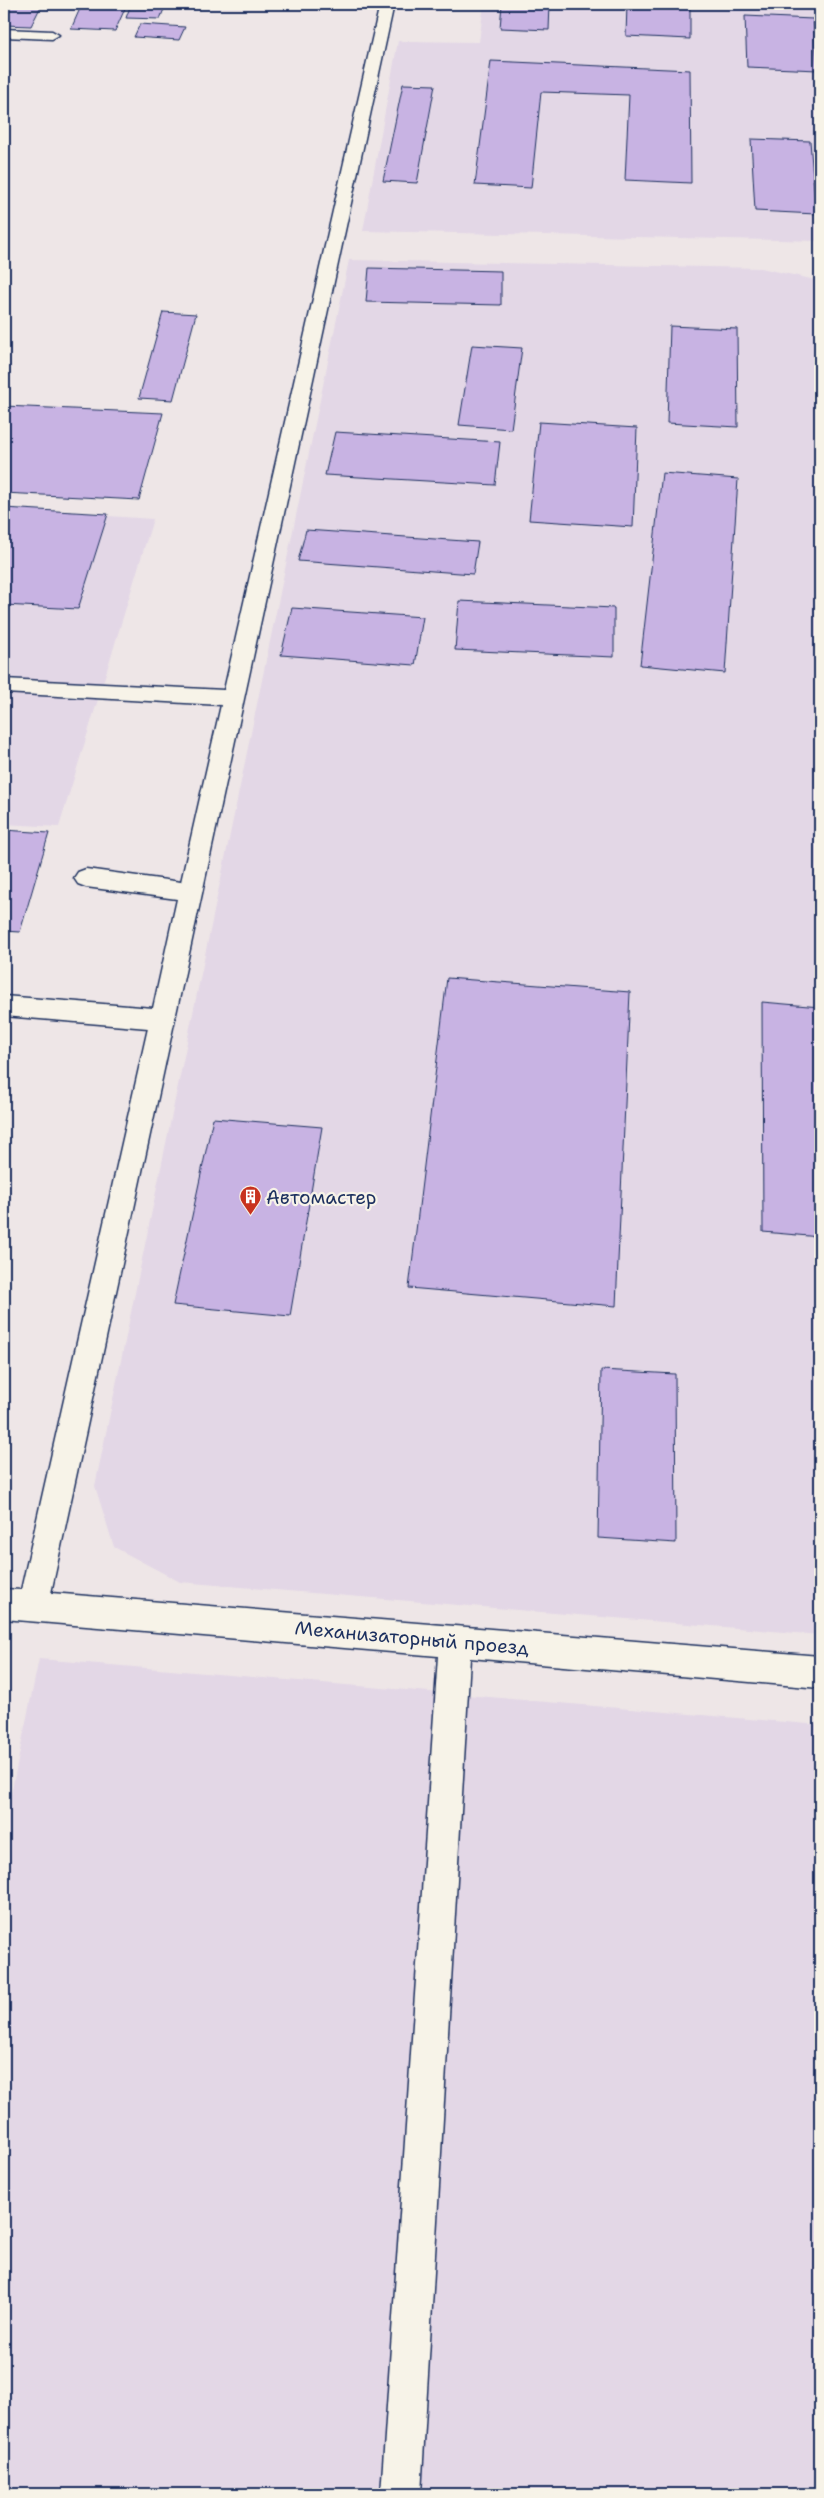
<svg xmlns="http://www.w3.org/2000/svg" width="824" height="2498" font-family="'Shantell Sans',sans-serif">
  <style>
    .built { fill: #e3d7e6 }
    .building { fill: #c8b3e3; stroke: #1b2f5e }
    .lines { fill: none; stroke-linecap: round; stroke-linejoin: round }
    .minor-casing { stroke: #1b2f5e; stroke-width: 3 }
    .minor { fill: #f7f3e8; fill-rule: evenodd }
    .labels { text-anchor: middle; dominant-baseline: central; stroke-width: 4.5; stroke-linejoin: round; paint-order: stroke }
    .poi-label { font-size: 19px; fill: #1b2f5e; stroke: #f7f3e8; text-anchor: start }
    .street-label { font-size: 19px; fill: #1b2f5e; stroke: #f7f3e8 }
  </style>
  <rect width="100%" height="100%" fill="#eee6e7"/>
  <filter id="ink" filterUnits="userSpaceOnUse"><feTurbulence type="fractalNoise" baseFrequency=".02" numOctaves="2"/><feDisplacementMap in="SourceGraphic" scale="10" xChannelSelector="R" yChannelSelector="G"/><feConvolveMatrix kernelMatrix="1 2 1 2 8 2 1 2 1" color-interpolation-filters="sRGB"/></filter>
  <g filter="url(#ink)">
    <path class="built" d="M484,4H820V241L363,231L398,41L479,42Z
      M349,260L761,268L820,281V1635L180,1582L114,1547L95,1486Z
      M4,509L153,519L59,827L4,824Z
      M39,1659L820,1725V2494H4V1828Z"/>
    <path class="building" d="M4,4H42L31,26L4,25Z
      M82,4H127L115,31L71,29Z
      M131,4H166L160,19L126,18Z
      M502,4H550L549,30L500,28Z
      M627,4H690V39L626,36Z
      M745,16L813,19L818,70L747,67Z
      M140,24L185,27L179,40L134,37Z
      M491,61L690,70L691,183L625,180L629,95L541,92L531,188L475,185Z
      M403,84L435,85L417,183L383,181Z
      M751,139L810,141L816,214L755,211Z
      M369,268L501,271V305L366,302Z
      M163,312L196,314L173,400L139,398Z
      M670,326L737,329L738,427L667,423Z
      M472,345L522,348L511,429L459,425Z
      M4,406L163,413L139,500L4,493Z
      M539,422L637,428L633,527L529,520Z
      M335,432L500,442L495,485L325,475Z
      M662,473L738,479L725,673L640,665Z
      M4,508L108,514L78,609L4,605Z
      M306,530L478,542L473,574L298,561Z
      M459,601L614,608V657L455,650Z
      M292,608L423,617L415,665L281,655Z
      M4,830L49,833L20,932L4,931Z
      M447,978L630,992L616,1306L409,1288Z
      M762,1002L820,1007V1237L763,1232Z
      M213,1118L322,1127L290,1316L173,1305Z
      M601,1370L675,1374L676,1543L598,1538Z"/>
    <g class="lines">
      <defs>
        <path id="minor" d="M380,4H394L51,1593L820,1656V1688L470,1658L421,2494H381L438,1656L4,1619V1589L21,1590L148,1028L4,1016V996L153,1008L177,899L86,887L78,884L74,878L78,872L86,869L181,882L221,705L4,693V679L224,690Z
          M4,29L52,31L59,35L52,39L4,37Z"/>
      </defs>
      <use href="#minor" class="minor-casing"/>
      <use href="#minor" class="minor"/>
    </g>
  </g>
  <defs>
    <symbol id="building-pin" viewBox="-11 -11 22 30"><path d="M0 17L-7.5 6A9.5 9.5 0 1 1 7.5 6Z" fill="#c8321e" stroke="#f7f3e8"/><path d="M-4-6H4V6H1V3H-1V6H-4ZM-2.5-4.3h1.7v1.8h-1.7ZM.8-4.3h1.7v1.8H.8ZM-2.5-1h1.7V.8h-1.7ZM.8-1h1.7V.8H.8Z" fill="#fff"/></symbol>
  </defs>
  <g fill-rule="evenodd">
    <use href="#building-pin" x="238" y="1184" width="25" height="34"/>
  </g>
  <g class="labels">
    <g class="poi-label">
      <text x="266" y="1197">Автомастер</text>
    </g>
    <g class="street-label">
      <text transform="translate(412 1638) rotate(5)">Механизаторный проезд</text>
    </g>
  </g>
  <rect width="824" height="2498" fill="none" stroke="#f7f3e8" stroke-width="20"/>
  <rect x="10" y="10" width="804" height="2478" fill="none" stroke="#1b2f5e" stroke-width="2" filter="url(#ink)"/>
</svg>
